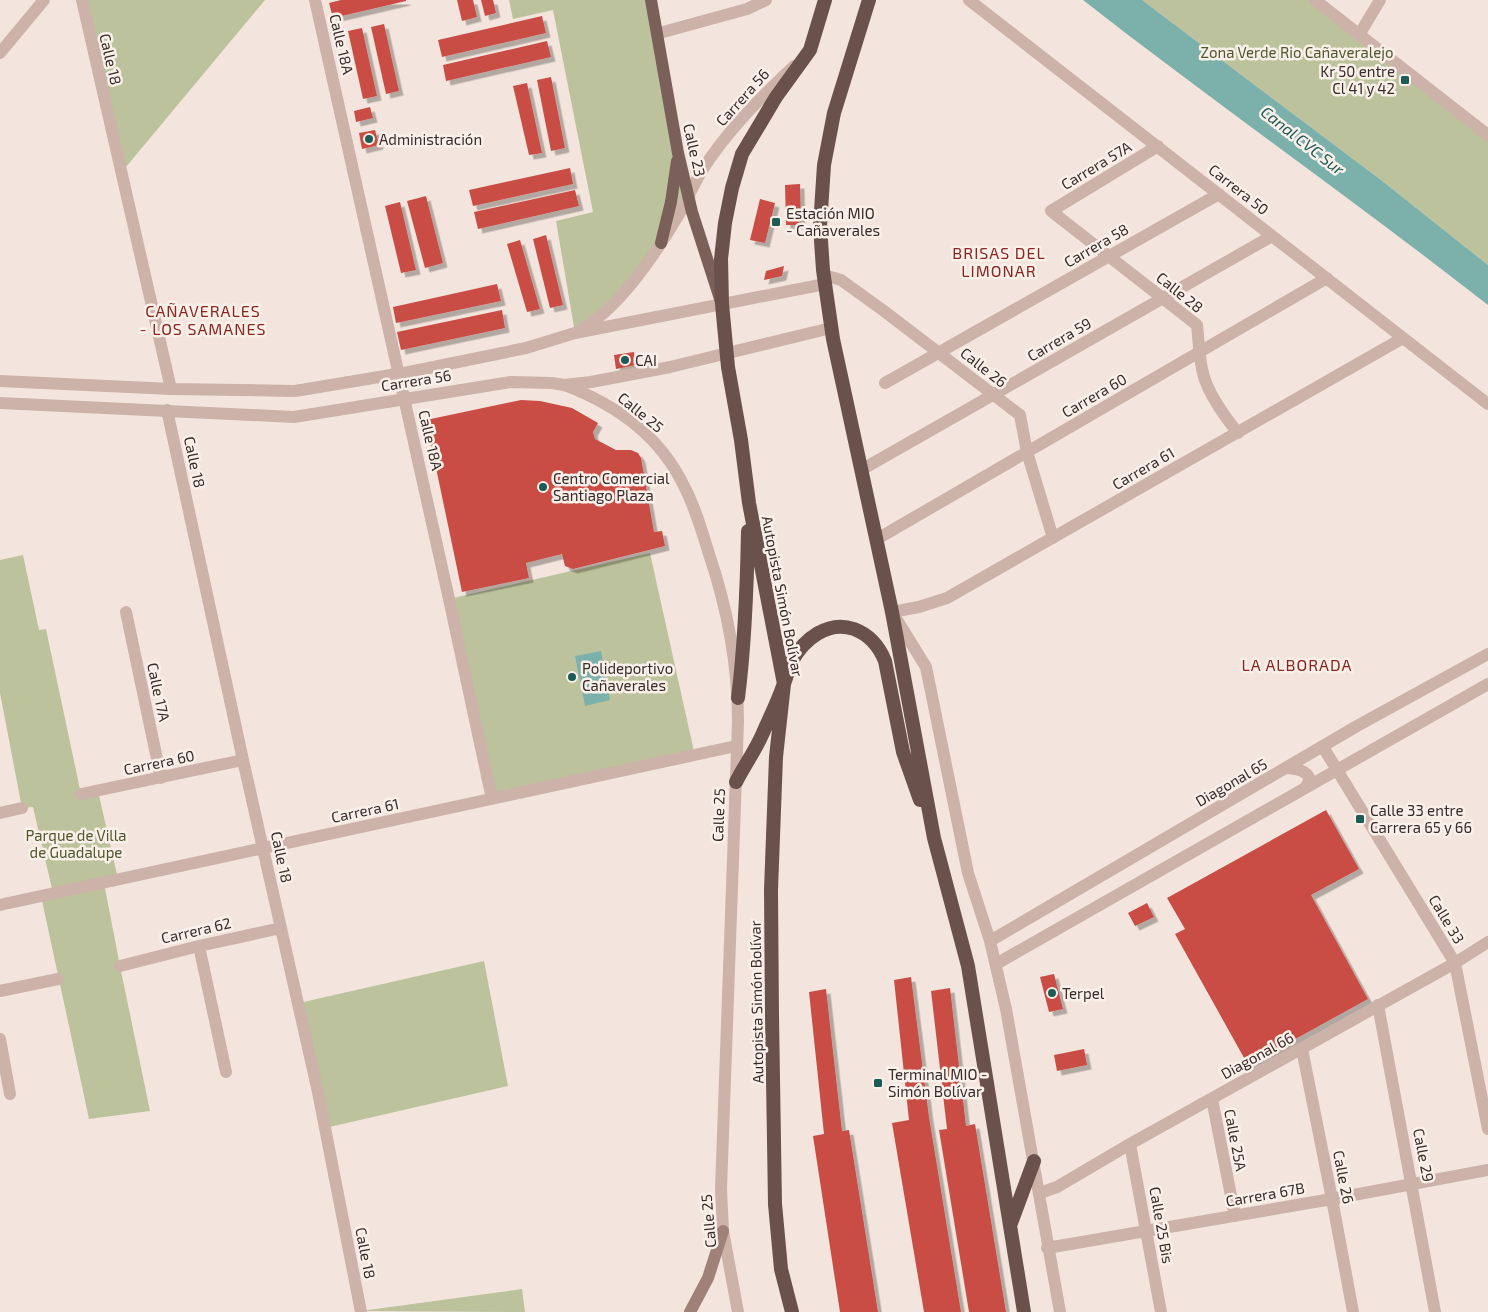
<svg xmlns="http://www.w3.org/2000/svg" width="1488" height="1312" font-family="'Exo 2',sans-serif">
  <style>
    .green { fill: #bcc39c }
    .water { fill: #7bb1aa }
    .building { fill: #c94e45; filter: url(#shadow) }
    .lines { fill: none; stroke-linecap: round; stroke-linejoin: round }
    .minor { stroke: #ccb2a8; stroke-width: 12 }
    .tertiary { stroke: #ccb2a8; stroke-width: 12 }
    .secondary { stroke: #9f8179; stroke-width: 12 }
    .primary { stroke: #7b5f59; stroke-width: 12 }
    .trunk { stroke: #6a514c; stroke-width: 14 }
    .poi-dot { fill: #1d5b55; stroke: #faf0ea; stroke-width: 2 }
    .labels { text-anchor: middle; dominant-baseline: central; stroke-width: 5; stroke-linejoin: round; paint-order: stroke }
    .street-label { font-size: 15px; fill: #382b29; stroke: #faf0ea }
    .park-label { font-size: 15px; fill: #4f572c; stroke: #faf0ea }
    .poi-label { font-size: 15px; fill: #382b29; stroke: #faf0ea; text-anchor: start }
    .water-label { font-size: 16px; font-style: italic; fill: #1d5b55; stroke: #faf0ea }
    .neighbourhood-label { font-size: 16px; letter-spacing: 1px; fill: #8a261f; stroke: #faf0ea }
  </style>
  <defs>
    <filter id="shadow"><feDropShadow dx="4.5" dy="4.5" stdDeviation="0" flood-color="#0004"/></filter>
  </defs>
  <rect width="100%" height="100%" fill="#f3e5dd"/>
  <path class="green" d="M82,0H265L121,173Z
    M509,0H651L689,196L644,267L575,333L556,221L593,212L553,10L513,19Z
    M1142,0H1315L1488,139V265L1381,180Z
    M650,553L695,756L492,799L449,599Z
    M23,555L39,630L46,629L81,794L98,791L118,879L104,883L120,966L150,1111L89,1119L41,896L53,893L33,807L22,808L0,693V560Z
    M484,961L508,1086L325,1128L299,1003Z
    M522,1289L525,1312L361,1311Z"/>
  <path class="water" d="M1083,0H1142L1381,180L1488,265V305C1355,201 1216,104 1083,0Z
    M601,651L610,700L585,706L575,656Z"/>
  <path class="building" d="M341,0H406V1L333,18L329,3Z
    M457,0H473L477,17L462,21Z
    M481,0H493L496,13L485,16Z
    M542,16L546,33L442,57L438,40Z
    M384,24L399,91L386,94L371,27Z
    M362,28L377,96L363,99L348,31Z
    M547,41L551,57L446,81L443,65Z
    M551,77L565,148L551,151L537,80Z
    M527,83L542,153L529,155L513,86Z
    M370,107L373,118L356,122L354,111Z
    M375,130L379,145L362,149L359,133Z
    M570,168L573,184L473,206L469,190Z
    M800,184L801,225H786L785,185Z
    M575,190L579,206L478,229L474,212Z
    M426,196L443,263L425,268L407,201Z
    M760,199L775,203L765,243L750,240Z
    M400,202L416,270L401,273L385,206Z
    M546,235L563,305L550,308L533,239Z
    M520,240L540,309L527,312L507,244Z
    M784,266L782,276L764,280L766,271Z
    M497,284L501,301L396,323L393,307Z
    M502,310L505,328L401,350L397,332Z
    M634,352L636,365L616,369L614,355Z
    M521,400L540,401L572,408L598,423L593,432L595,439L616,450H631L638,453L641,458L654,532L662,531L665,546L573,569L565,566L562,554L526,563L529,578L462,592L426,420Z
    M1326,810L1359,869L1311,895L1368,999L1248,1065L1175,934L1185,929L1167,898Z
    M1147,903L1154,917L1135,926L1128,913Z
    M1054,974L1063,1009L1049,1012L1040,977Z
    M911,977L929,1117L961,1312H924L892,1123L909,1120L894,980Z
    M950,988L966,1126L975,1124L1006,1312H969L939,1130L947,1129L931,991Z
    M826,989L842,1131L849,1130L878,1312H840L813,1136L824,1134L809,992Z
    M1084,1049L1087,1065L1057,1071L1054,1055Z"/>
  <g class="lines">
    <path class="minor" d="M82,0L171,389
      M315,0L449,599L492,799
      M969,0L1488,404
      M656,34L747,9L766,0
      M1359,35L1380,0
      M0,53L44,0
      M1158,146L1051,211L1197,325C1199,343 1199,363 1205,380C1212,399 1225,417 1238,433
      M824,275L841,280L884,311L1020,415L1027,452L1053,538
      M885,383L1219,194
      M167,410L243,760L318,1092L361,1312
      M861,470L1272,236
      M877,539L1327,278
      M126,612L161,778
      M1323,747L1455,963L1488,1129
      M1288,768C1297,769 1306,770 1310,779L1306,787
      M81,794L243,760
      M0,813L22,808
      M0,905L736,746
      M990,941L1357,726L1488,654
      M199,946L226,1072
      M996,964L1488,684
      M120,966L199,946L281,928
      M0,991L58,979
      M1378,1005L1435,1312
      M0,1039L10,1094
      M1302,1049L1332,1199L1353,1312
      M1212,1099L1235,1216
      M1130,1144L1161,1312
      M1040,1193L1057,1187L1130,1144L1455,963L1488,942
      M1047,1248L1332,1199L1488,1170
      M1060,1312L1006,1009L990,941L968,873L926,667L892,612L919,607L947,598L1403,338"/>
    <path class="tertiary" d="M1315,0L1488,135
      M582,329C620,307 656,253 678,216C686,202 693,186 701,172C726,132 760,98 794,66
      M0,381L171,389L295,391L409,372L526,348L575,333L825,284
      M564,385C615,404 660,436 684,486C695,507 702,531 709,554C728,610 738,663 738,722L721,1189L723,1231L738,1312
      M0,403L294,417L511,382L552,383L564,385L591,382L670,367L831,328"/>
    <path class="secondary" d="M690,1312L708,1278L723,1231"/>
    <path class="primary" d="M651,0L678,153L692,212L721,302
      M661,243L671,202L677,161"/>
    <path class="trunk" d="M869,0L834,113L824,165L820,226L823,270L833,339L892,612L934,838L968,966L1024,1312
      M738,698C745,642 747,587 748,531
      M736,782C744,766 755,751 762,735C769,719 777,703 783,686C787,678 788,668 792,661C804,639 828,620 854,629C870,635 879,646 885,661L903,752L920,800
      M1011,1223L1034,1161
      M792,1312L781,1269L775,1204L772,1016L771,890L776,757L784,684L749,503L741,440L728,367L722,304L721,259L725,223L732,188L742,154L776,97L810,50L825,0"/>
  </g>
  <g class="poi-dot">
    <rect x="1400" y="75" width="10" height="10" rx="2.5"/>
    <circle cx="369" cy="139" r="5"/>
    <rect x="771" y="217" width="10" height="10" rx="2.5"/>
    <circle cx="625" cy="360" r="5"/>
    <circle cx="543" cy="487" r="5"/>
    <circle cx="572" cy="677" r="5"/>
    <rect x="1355" y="814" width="10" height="10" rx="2.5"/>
    <circle cx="1052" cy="993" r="5"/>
    <rect x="873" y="1078" width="10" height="10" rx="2.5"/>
  </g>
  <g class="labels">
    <g class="street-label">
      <text transform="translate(342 44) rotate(77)">Calle 18A</text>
      <text transform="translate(111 59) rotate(77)">Calle 18</text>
      <text transform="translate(742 97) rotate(-48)">Carrera 56</text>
      <text transform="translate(695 150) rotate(77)">Calle 23</text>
      <text transform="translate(1096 165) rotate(-31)">Carrera 57A</text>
      <text transform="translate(1239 189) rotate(38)">Carrera 50</text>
      <text transform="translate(1096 245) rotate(-30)">Carrera 58</text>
      <text transform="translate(1180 292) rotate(39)">Calle 28</text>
      <text transform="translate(1059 339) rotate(-30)">Carrera 59</text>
      <text transform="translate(984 367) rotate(38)">Calle 26</text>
      <text transform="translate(416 380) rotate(-9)">Carrera 56</text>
      <text transform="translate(1094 395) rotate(-30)">Carrera 60</text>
      <text transform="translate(641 412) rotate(39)">Calle 25</text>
      <text transform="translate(431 440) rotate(77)">Calle 18A</text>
      <text transform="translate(195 462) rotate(78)">Calle 18</text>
      <text transform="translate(1143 468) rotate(-30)">Carrera 61</text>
      <text transform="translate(783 596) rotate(79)">Autopista Simón Bolívar</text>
      <text transform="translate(159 692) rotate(78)">Calle 17A</text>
      <text transform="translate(159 762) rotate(-12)">Carrera 60</text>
      <text transform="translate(1231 782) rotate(-30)">Diagonal 65</text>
      <text transform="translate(365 810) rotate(-12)">Carrera 61</text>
      <text transform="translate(718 815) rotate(-88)">Calle 25</text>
      <text transform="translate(282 857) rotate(78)">Calle 18</text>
      <text transform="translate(1447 919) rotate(59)">Calle 33</text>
      <text transform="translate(196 930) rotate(-13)">Carrera 62</text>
      <text transform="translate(756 1002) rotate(-91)">Autopista Simón Bolívar</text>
      <text transform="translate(1257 1055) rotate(-29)">Diagonal 66</text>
      <text transform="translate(1236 1140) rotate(79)">Calle 25A</text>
      <text transform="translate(1424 1155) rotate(79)">Calle 29</text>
      <text transform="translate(1344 1177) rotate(79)">Calle 26</text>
      <text transform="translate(1265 1194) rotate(-10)">Carrera 67B</text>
      <text transform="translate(708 1221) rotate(-95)">Calle 25</text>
      <text transform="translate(1162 1225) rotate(80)">Calle 25 Bis</text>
      <text transform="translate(366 1253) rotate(79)">Calle 18</text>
    </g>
    <g class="park-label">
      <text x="1297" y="52">Zona Verde Rio Cañaveralejo</text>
      <text x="76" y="835">Parque de Villa<tspan x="76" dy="17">de Guadalupe</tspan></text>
    </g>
    <g class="poi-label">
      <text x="1395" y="71" text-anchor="end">Kr 50 entre<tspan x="1395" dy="17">Cl 41 y 42</tspan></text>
      <text x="379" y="139">Administración</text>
      <text x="786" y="213">Estación MIO<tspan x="786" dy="17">- Cañaverales</tspan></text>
      <text x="635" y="360">CAI</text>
      <text x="553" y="478">Centro Comercial<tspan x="553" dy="17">Santiago Plaza</tspan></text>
      <text x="582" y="668">Polideportivo<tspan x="582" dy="17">Cañaverales</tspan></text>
      <text x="1370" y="810">Calle 33 entre<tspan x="1370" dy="17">Carrera 65 y 66</tspan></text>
      <text x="1062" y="993">Terpel</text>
      <text x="888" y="1074">Terminal MIO -<tspan x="888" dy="17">Simón Bolívar</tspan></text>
    </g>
    <g class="water-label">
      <text transform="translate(1303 140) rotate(38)">Canal CVC Sur</text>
    </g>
    <g class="neighbourhood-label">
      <text x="999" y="252">BRISAS DEL<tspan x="999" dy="18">LIMONAR</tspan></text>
      <text x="203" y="310">CAÑAVERALES<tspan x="203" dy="18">- LOS SAMANES</tspan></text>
      <text x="1297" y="664">LA ALBORADA</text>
    </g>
  </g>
</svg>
